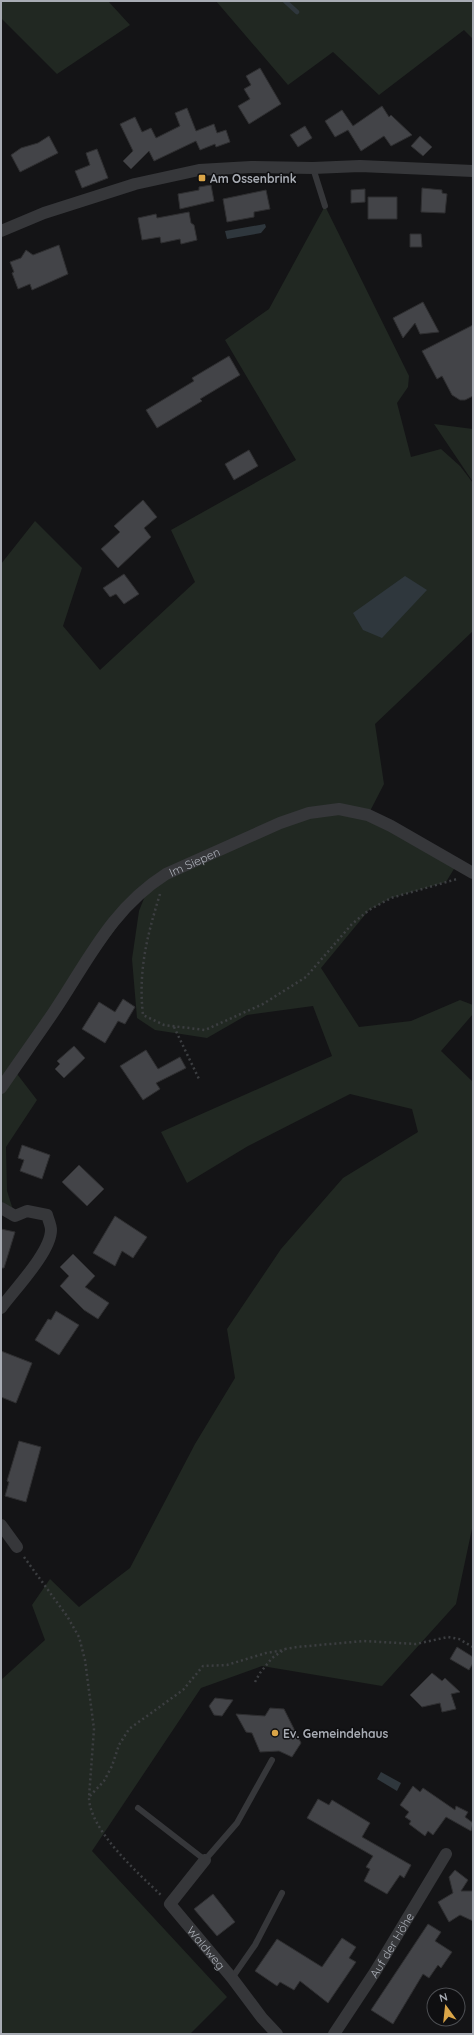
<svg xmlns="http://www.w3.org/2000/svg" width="474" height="2035" font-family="Quicksand,sans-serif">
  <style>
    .green { fill: #212822 }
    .water { fill: #2f373d }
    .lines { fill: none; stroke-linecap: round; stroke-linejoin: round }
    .stream { stroke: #2f373d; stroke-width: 4.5 }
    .building { fill: #434448; stroke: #2f2f31 }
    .path { stroke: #3c3e41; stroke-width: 2.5; stroke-dasharray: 2 3; stroke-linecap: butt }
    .service { stroke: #36373a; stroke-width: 6 }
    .minor { stroke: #36373a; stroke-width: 12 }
    .poi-dot { fill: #daa548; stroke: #0f0f11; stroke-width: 1.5 }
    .labels { text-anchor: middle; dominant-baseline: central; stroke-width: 3; stroke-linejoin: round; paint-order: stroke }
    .poi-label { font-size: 12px; font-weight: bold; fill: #a8acb4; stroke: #0f0f11; text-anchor: start }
    .street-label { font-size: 12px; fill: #a8acb4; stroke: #0f0f11 }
  </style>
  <rect width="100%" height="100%" fill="#141416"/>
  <path class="green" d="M1,1H108L130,25L57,74L1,18Z
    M216,1H473V39L464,30L379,95L333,52L288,85Z
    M325,206L409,376L408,387L397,403L411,457L441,449L460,466L473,483V631L375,724L384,784L368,815L457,864L446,882L391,898L369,910L321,968L359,1027L411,1021L460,1000L473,1005V1014L441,1051L473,1082V1524L456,1604L382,1686L262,1666L201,1688L92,1851L227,1997L190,2034H1V1680L45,1640L32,1605L50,1579L79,1607L130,1568L195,1444L235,1378L227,1329L281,1249L343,1178L418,1132L412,1109L350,1094L248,1146L187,1183L161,1132L332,1056L313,1006L247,1015L207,1038L155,1030L137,1018L132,959L139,911L149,886L139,896L14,1070L37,1100L6,1147L7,1191L15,1216L1,1208V564L35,521L82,568L63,626L100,670L195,582L171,530L296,460L225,340L269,309Z
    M434,424L473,429V482Z"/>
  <path class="water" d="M265,224L266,227L261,233L227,239L225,231Z
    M405,576L427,590L382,638L363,630L353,613Z
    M381,1772L401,1783L397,1791L377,1779Z"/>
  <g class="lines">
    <path class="stream" d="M285,1L297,12"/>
  </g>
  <path class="building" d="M260,68L281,104L249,124L238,106L250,99L244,89L251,85L246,76Z
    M382,106L389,117L391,115L412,135L391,146L384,136L361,151L348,130L335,137L325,121L342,110L353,126Z
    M187,108L196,131L214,124L217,133L226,130L230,142L216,147L215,144L200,150L196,141L154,161L149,151L131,169L123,161L133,151L120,124L135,117L142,132L151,128L156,138L180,126L175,113Z
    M305,126L312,138L298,147L290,135Z
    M49,136L58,153L20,172L11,155L21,148L38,143Z
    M420,136L432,147L423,156L411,146Z
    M97,149L108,178L82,188L75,171L90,165L86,153Z
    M211,185L214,201L180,209L178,194L199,190V187Z
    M422,188L442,190V193L447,194L445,213L421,212Z
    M365,189V202L351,203V190Z
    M266,190L270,209L254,212V217L227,222L223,199Z
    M368,197H397V219H368Z
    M189,212L191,223L194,225L197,240L181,244L180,239L161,243L160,237L142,240L138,218L156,214L157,218Z
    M410,234H421L422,247H410Z
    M59,245L68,274L32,290L30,284L18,289L12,273L14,272L10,262L21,258L26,250L33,255Z
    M423,302L439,332L420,334L415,323L403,338L393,318Z
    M473,325V396L465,400H460L452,395L442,376L437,379L422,351Z
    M229,356L240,375L200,399L202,401L157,428L146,410L194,381L192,378Z
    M249,450L258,466L234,480L225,464Z
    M143,500L157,517L144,528L151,537L118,568L101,549L120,532L114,526Z
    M124,574L139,594L124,604L116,594L110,597L103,588Z
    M123,999L135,1007L125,1024L118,1021L105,1043L82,1029L99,1002L115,1012Z
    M74,1046L85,1058L64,1078L55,1069L60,1064L57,1061Z
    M146,1050L158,1069L180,1057L186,1068L156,1083L160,1089L143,1100L120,1066Z
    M22,1145L50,1155L42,1179L20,1171L24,1160L18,1158Z
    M79,1165L104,1189L87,1206L62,1182Z
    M115,1216L147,1237L133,1258L122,1251L115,1266L93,1253Z
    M1,1229L15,1232L4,1268H1Z
    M73,1254L95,1276L85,1287L109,1303L98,1319L84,1310L60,1286L69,1276L60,1267Z
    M56,1311L79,1325L59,1355L35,1340L48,1319L51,1320Z
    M1,1351L32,1363L16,1403L1,1397Z
    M19,1441L41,1447L26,1502L5,1496L9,1482L7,1481Z
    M457,1647L473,1657V1663L469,1670L450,1659Z
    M432,1673L442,1681L445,1678L460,1692L451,1694L456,1709L442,1712L440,1703L422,1707L410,1695Z
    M215,1698L233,1700L222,1716L214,1715L209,1706Z
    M270,1708L284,1709L301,1743L292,1757L279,1751L260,1752L252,1733L246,1732L236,1714L265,1716Z
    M413,1786L420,1792L423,1788L455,1810L456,1806L468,1812L465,1817L473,1823L471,1831L446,1817L433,1835L428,1831L425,1836L409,1824L411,1821L405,1817L409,1812L400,1805Z
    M318,1799L329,1805L332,1800L370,1823L362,1837L411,1865L404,1878L400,1875L387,1894L364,1881L370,1869L366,1867L373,1856L307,1818Z
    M455,1870L468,1880L461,1891H473V1921L460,1915L449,1922L438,1902L453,1893L449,1877Z
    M213,1894L235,1922L217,1936L194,1909Z
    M428,1924L441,1932L435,1941L452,1952L441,1968L438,1965L429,1978L423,1974L393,2024L371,2010Z
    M342,1938L356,1947L349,1958L356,1962L328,2003L300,1981L294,1990L280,1982L277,1986L255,1971L277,1939L322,1967Z"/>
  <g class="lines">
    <path class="path" d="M160,894C147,936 138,971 143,1015L164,1025L205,1030L263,1004L306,977L352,924L369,910L391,898L457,879
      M174,1027L199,1079
      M24,1557L67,1616L79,1637L85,1660L94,1729L89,1797C89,1830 139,1874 162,1896
      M255,1682L260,1673L272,1658L285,1649L297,1647L364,1641L416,1644L448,1637L459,1639L473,1647
      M90,1796L104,1781L112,1766L119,1745L129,1729L183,1690L203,1666L227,1665L266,1653L285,1650"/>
    <path class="service" d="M313,168L325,206
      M138,1808L205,1860L237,1823L272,1760
      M232,1978L255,1945L282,1893"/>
    <g class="minor">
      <path d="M1,231L44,213L135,184L199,170L251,167L313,168L360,166L473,171"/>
      <path id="s1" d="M1,1088C18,1063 36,1038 53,1013C88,961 111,909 166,874L280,823L309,813L339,809L368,815L391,826L473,873"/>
      <path d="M1,1208L15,1216L27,1211L47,1215C48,1219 51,1225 51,1230C51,1252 14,1290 1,1308"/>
      <path d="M1,1525L17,1547"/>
      <path id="s2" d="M205,1860L170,1904L232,1978L262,2018L277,2034"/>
      <path id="s3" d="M334,2034L375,1972L446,1854"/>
    </g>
  </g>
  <g class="poi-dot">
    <rect x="198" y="174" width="8" height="8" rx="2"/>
    <circle cx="275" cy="1733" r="4"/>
  </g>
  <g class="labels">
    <g class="poi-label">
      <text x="210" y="178">Am Ossenbrink</text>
      <text x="283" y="1733">Ev. Gemeindehaus</text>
    </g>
    <g class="street-label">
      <text stroke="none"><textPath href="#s1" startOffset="303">Im Siepen</textPath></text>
      <text stroke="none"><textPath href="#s3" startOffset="106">Auf der Höhe</textPath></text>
      <text stroke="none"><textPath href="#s2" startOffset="113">Waldweg</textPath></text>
    </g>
  </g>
  <rect width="474" height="2035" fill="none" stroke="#a8acb4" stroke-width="4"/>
  <g transform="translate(446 2007) rotate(345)"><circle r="19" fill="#0f0f11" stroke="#4c4e52"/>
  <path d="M0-3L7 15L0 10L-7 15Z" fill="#daa548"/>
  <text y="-6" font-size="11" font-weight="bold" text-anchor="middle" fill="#a8acb4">N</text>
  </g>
</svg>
